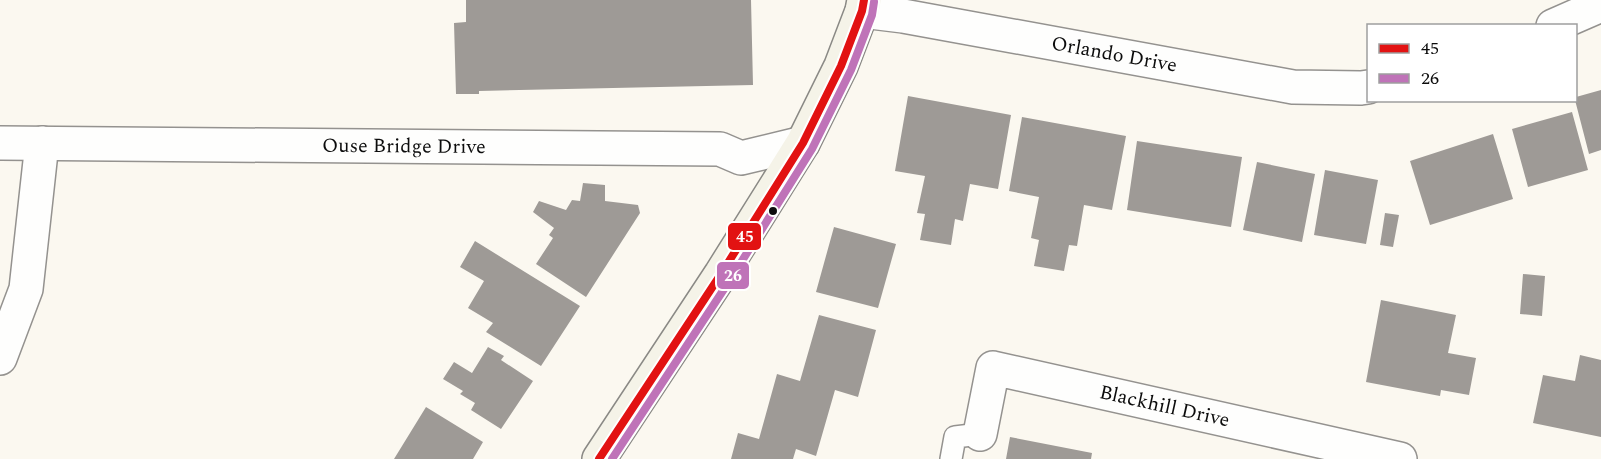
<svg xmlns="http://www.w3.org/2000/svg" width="1601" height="459" font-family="Spectral,serif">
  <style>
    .building { fill: #9e9a96 }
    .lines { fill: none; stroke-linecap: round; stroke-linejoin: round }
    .lane-casing { stroke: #94928f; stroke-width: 24 }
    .street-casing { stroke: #94928f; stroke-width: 36 }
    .secondary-casing { stroke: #8a8985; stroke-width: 36 }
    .lane { stroke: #fefefd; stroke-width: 21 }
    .street { stroke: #fefefd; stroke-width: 33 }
    .secondary { stroke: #f5f3e8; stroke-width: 33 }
    .bus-1-casing { stroke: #fff; stroke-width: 12 }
    .bus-2-casing { stroke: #fff; stroke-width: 12 }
    .bus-1 { stroke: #e21212; stroke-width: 8 }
    .bus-2 { stroke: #bf73b8; stroke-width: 8 }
    .bus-dot { fill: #0c0c0c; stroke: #fff; stroke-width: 2 }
    .labels { text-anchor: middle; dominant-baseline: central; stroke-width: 6; stroke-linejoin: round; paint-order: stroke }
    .street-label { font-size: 20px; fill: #0c0c0c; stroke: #fff }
    .line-badge { stroke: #fff; stroke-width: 2 }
    .badge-label { font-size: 16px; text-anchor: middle; font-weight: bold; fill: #fff }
  </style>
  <rect width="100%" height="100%" fill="#fbf8f0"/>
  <path class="building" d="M466,0H751L753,85L479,91V94H456L454,23L466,22Z
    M1601,90V150L1589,154L1575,100L1576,97Z
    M908,96L1011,115L998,189L970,184L963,221L955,219L951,245L920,240L925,214L917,213L925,176L895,171Z
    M1572,112L1588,170L1528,187L1512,129Z
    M1022,117L1126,136L1112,210L1084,205L1077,246L1069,245L1064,271L1034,266L1039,240L1031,238L1039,197L1009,191Z
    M1493,134L1513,199L1430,225L1410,161Z
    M1137,141L1242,157L1231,227L1127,210Z
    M1257,162L1315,174L1302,242L1243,230Z
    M1325,170L1378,180L1366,244L1314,235Z
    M583,183L605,185V201L638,205L640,213L586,297L536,264L553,238L549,235L554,228L533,212L539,201L566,210L572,200L580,201Z
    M1385,213L1399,215L1393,247L1380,245Z
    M834,227L896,244L878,308L816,292Z
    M475,241L580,306L541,366L486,332L493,323L468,308L484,281L460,267Z
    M1523,274L1545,276L1542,316L1520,314Z
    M1381,300L1456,315L1448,353L1476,358L1469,395L1441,390L1440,396L1366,382Z
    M819,315L876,330L858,397L835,390L816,456L796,449L793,459H731L738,433L759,439L777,374L800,381Z
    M488,347L504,356L501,360L533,381L501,429L471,410L475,403L460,394L463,391L443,379L454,362L472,373Z
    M1580,355L1601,360V437L1533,423L1543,375L1575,381Z
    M426,407L483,442L473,459H394Z
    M1010,437L1092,453L1091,459H1006Z"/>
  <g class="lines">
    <defs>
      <path id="lane" d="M951,459L955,437L980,434"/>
      <g id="street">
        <path id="s1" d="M862,11L903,16L1293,87L1361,88L1368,87"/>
        <path d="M1553,26L1601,5"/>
        <path id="s2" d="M0,143L720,149L741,158L803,143"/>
        <path d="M0,358L26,289L42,143"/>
        <path id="s3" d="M980,434L993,368L1400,459"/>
      </g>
      <path id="secondary" d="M599,459L721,274L803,143L841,66L862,11L864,0"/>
    </defs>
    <use href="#lane" class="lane-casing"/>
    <use href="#street" class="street-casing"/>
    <use href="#secondary" class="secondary-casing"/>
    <use href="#lane" class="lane"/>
    <use href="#street" class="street"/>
    <use href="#secondary" class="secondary"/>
    <defs>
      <path id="bus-1" d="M599,459L721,274L803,143L841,66L862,11L864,0"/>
      <path id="bus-2" d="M612,459L730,280L812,149L851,70L872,15L874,2"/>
    </defs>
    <use href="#bus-1" class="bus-1-casing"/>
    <use href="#bus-2" class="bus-2-casing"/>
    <use href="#bus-1" class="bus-1"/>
    <use href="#bus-2" class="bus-2"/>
  </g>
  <circle class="bus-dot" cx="773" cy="211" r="5"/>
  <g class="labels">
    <g class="street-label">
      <text stroke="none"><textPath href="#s1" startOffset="256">Orlando Drive</textPath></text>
      <text stroke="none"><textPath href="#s2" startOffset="404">Ouse Bridge Drive</textPath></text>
      <text stroke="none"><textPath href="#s3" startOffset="243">Blackhill Drive</textPath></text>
    </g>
  </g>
  <g class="line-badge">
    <rect x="727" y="222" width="35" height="29" rx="6" fill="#e21212"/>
    <rect x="716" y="261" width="34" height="29" rx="6" fill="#bf73b8"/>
  </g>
  <g class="badge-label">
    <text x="745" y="242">45</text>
    <text x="733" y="281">26</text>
  </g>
  <rect x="1367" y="24" width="210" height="78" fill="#ffffff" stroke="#9e9e9e" stroke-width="1.5"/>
  <rect x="1379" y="44" width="30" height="9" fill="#e21212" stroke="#9e9e9e" stroke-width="1.5"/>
  <text x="1421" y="54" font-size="18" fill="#0c0c0c">45</text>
  <rect x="1379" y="74" width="30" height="9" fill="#bf73b8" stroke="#9e9e9e" stroke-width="1.5"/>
  <text x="1421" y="84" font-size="18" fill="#0c0c0c">26</text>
</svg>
